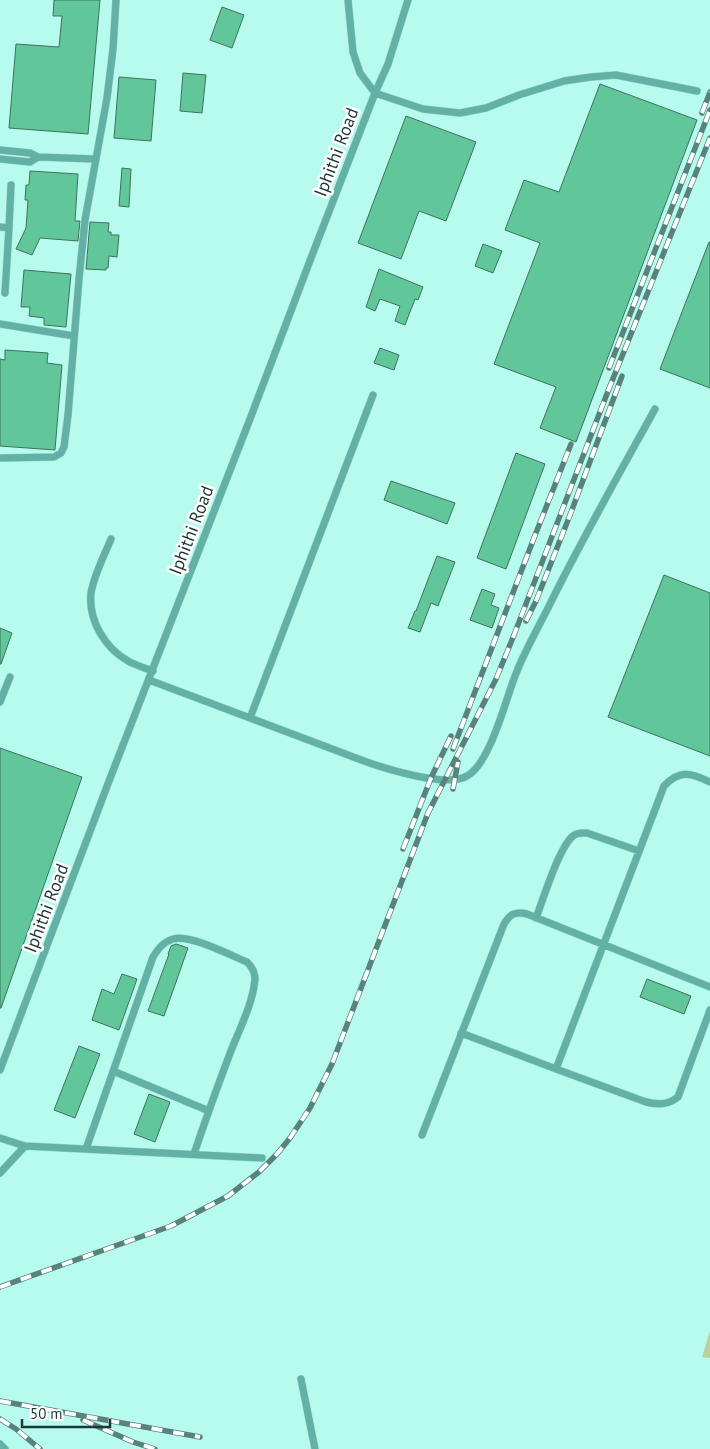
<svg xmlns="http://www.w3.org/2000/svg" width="710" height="1449" font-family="'PT Sans',sans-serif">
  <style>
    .green { fill: #becf9a }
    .building { fill: #61c79a; stroke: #3f735b }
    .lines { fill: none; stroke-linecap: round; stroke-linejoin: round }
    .lane-casing { stroke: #9bd7cd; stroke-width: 8 }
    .lane { stroke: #63b1a5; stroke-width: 7 }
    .rail-casing { stroke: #58837c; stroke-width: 5.5 }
    .rail { stroke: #fff; stroke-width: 4; stroke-dasharray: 11; stroke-linecap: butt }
    .labels { text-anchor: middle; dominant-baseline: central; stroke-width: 5; stroke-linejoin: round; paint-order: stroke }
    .street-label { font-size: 18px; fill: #1e3935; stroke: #fff }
  </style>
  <rect width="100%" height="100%" fill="#b7faee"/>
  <path class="green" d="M710,1331V1358L702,1357Z"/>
  <path class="building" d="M54,0H100L88,134L9,128L16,44L59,47L62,16H53Z
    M222,7L244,15L232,48L210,40Z
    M183,73L206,75L202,113L180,111Z
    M119,77L156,80L151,141L114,138Z
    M600,84L697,120L576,442L540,428L556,387L494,364L540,243L505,230L524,180L559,192Z
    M406,116L476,142L446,221L419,211L401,259L358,243Z
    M122,168L131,169L129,207L119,206Z
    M30,171L78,174L75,221H80L78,241L40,238L32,255L16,249L26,228L28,200H25L26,185H29Z
    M90,222L109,223L108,232H111V235H119L117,257L109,256L108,268H106V270L86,269Z
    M709,242H710V388L660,369Z
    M483,244L502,251L493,273L475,266Z
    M379,269L423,287L418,300L415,299L405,325L395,321L400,306L380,299L375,311L366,307Z
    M24,270L71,274L66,327L44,325V318L29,316L30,307H21Z
    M380,348L399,355L394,370L374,363Z
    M5,350L48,353L47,363L62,365L55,450L0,446V359L5,360Z
    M516,453L545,464L506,569L477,558Z
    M391,481L455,503L447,524L384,500Z
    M437,556L455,562L438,606L431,603L420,632L408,628L415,611H416Z
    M664,575L710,593V756L608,717Z
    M482,589L495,594L491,605L499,608L492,628L470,620Z
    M0,628L12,633L1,664H0Z
    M0,748L82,777L1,1008H0Z
    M176,944L188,948L164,1016L148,1011L169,954H168L171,946Z
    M122,974L137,979L119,1030L92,1020L102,989L114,994Z
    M647,979L691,996L684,1014L640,997Z
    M79,1046L100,1054L75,1118L54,1110Z
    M149,1094L170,1102L155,1142L134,1134Z"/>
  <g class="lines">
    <defs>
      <path id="lane" d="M348,0L353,52L360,73L375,93L423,109L460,113L486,108L519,95L564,81L591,77L616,75L697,91
        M0,150L30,153L38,157L95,159
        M0,159L30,162L38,157
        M0,227L9,228L5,293
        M9,228L11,185
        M0,324L74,336
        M0,458L54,457L61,453L64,447L68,415L79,279L85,220L107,98L113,49L116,0
        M111,539C104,556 94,575 91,593C88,620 105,648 128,661C135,665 145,668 153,671
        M149,680L364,761C386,769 447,788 467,776C491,763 506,697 517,671C526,649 538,628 549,606C582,539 619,474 655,409
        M0,702L10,677
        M250,718L373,395
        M710,782C691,773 680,769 664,786L556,1069L646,1102C658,1105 668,1105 678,1097L710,1010
        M536,918C543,900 559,847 573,836C577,832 582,833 587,833L639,851
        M461,1033L556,1069
        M0,1070L109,781L250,419L311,258L375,93L388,64L408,0
        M113,1071L209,1111
        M422,1135L504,924C510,914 515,911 527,914L710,987
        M0,1138L25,1146L0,1173
        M25,1146L262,1158
        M86,1149L153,957C158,949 163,942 173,939C190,934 230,955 247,962C252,967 255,972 255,979C253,1004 238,1032 229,1056C217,1088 205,1121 194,1154
        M301,1379L315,1449
        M0,1444L5,1449"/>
    </defs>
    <use href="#lane" class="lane-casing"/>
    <use href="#lane" class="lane"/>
    <defs>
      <path id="rail" d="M702,113L710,92
        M609,368L710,110
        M526,621L536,601L570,515L622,376
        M453,749L534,538L571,444
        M453,789L458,762
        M403,849L431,778L451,736
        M0,1287L171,1226L228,1196L259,1172L277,1154L290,1138L310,1108L332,1064L428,813L496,679L514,635L610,386L710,138
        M0,1401L200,1437
        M0,1419L16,1429L40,1449
        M83,1420L133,1442L155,1449"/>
    </defs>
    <use href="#rail" class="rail-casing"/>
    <use href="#rail" class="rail"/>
  </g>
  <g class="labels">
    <g class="street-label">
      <text transform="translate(336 152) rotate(-69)">Iphithi Road</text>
      <text transform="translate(191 530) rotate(-69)">Iphithi Road</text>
      <text transform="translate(46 908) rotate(-69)">Iphithi Road</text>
    </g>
  </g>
  <path d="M22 1419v8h88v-8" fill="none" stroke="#1e3935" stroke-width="2.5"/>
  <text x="30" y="1419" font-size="15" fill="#1e3935" stroke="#ffffff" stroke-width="4" paint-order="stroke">50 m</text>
</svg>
